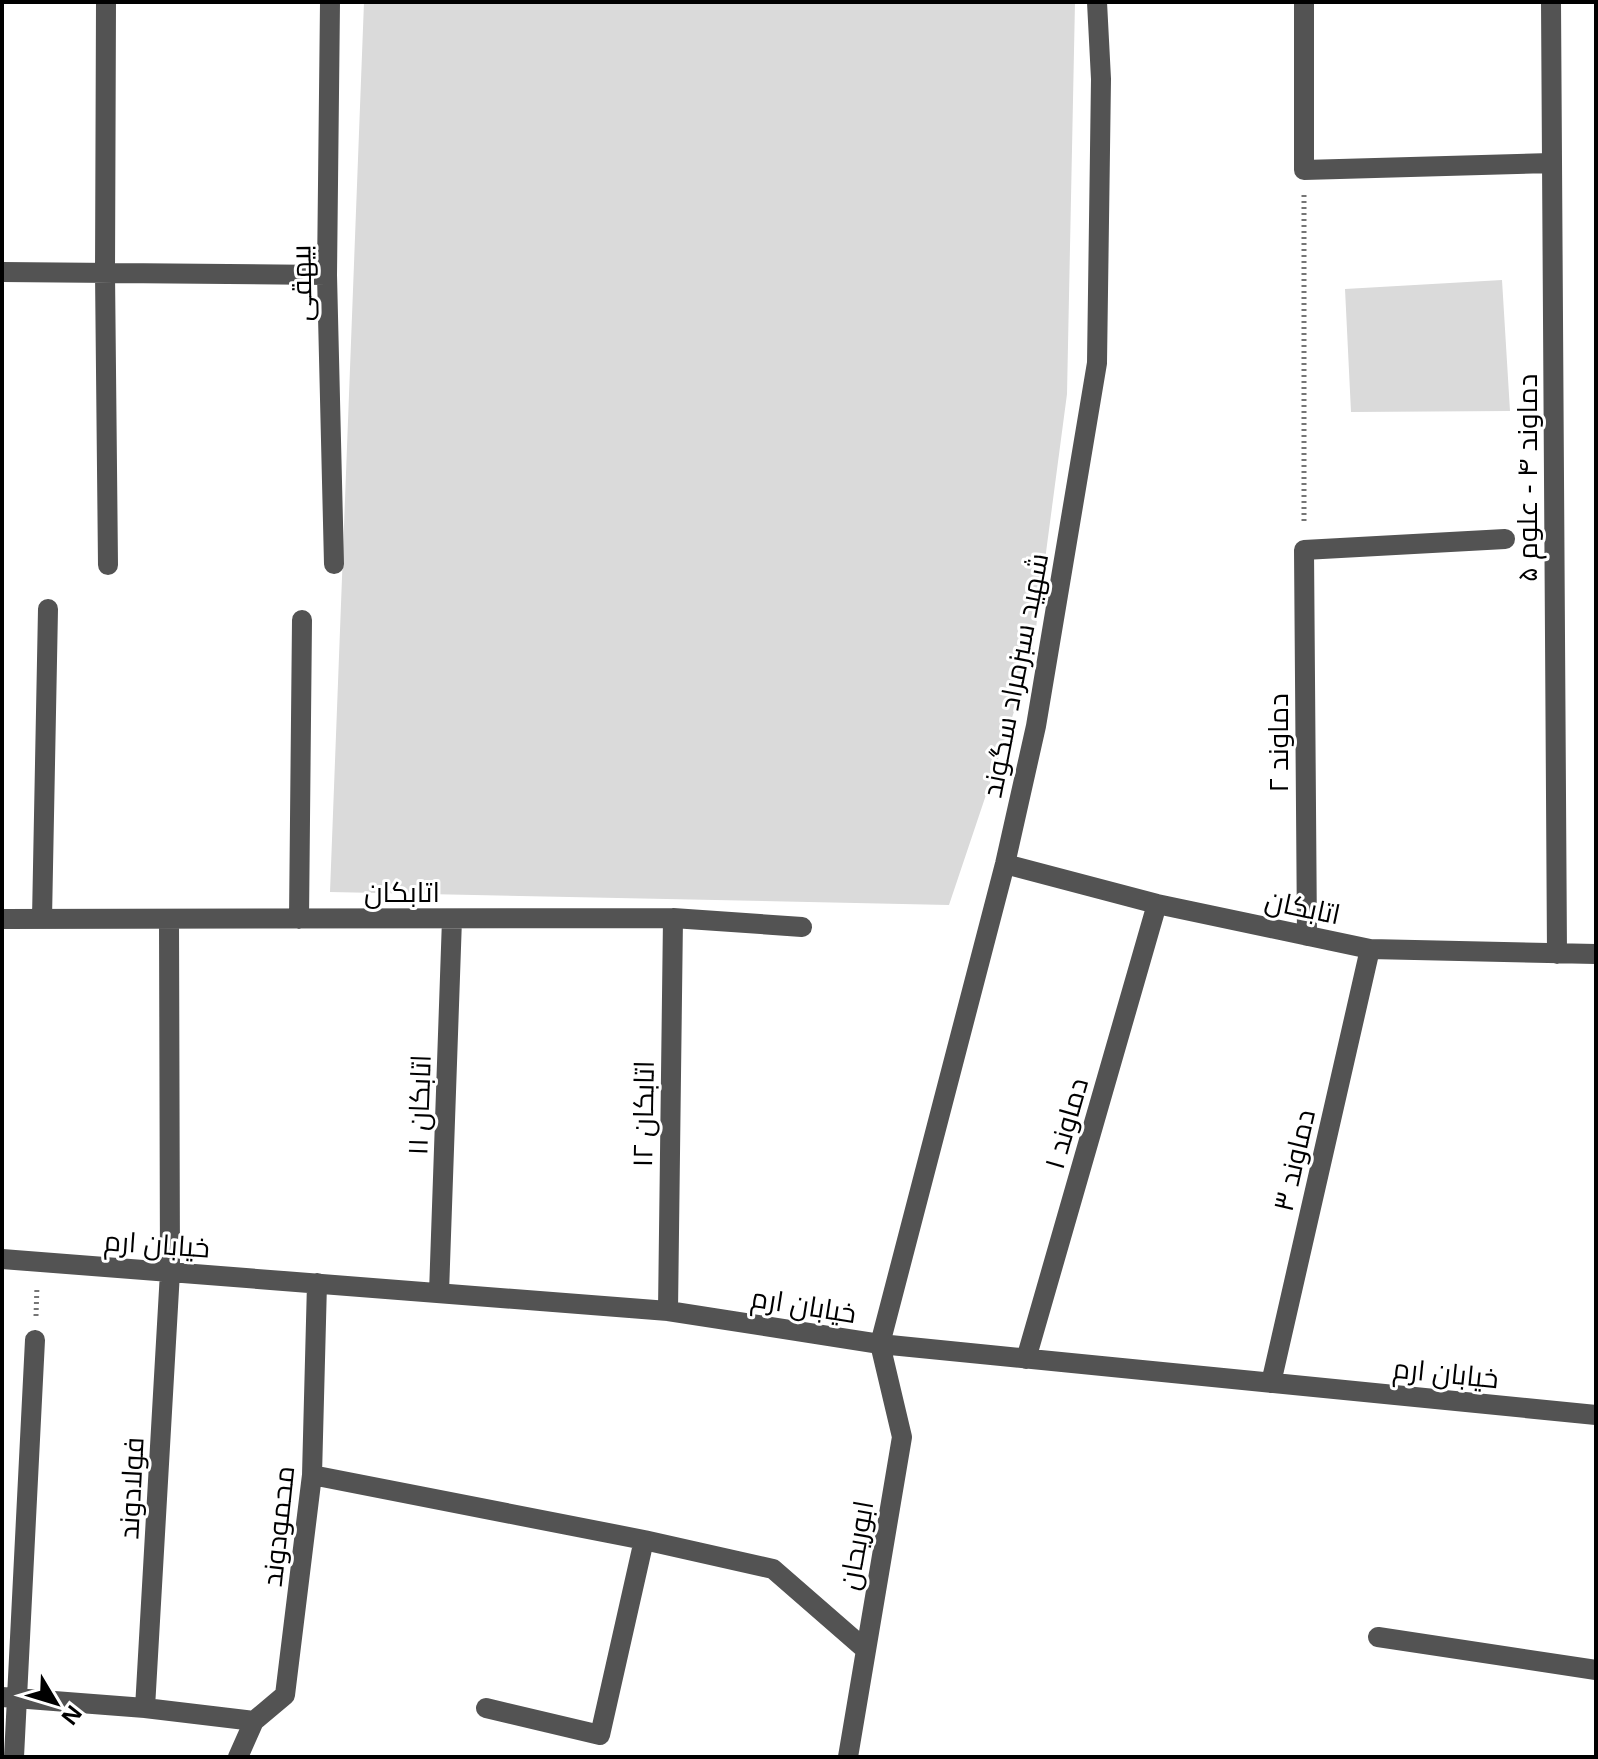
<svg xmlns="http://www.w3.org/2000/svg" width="1598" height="1759" font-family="'Noto Sans',Cairo,sans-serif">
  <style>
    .green { fill: #dadada }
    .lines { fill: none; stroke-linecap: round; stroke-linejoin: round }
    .path { stroke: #757575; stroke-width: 5; stroke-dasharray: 2 4; stroke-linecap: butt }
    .minor { stroke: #535353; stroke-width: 20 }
    .labels { text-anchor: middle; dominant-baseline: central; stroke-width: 6; stroke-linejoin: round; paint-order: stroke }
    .street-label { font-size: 28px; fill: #000; stroke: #fff }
  </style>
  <rect width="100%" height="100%" fill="#fff"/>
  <path class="green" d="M364,2H1075L1067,394L1032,658L949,905L330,892Z
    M1502,280L1510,411L1351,412L1345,289Z"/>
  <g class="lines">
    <path class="path" d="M1304,195V525
      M36,1316L37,1286"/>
    <path class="minor" d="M106,2L105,273L108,565
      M330,2L327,275L334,564
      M1304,2V170L1551,163
      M1551,2L1557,954
      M2,272L327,275
      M1005,864L1157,904L1370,949L1596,954
      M2,919L673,918L802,927
      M42,919L48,609
      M299,919L302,620
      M1307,936L1304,550L1505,539
      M2,1259L668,1311L880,1344L1596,1415
      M439,1293L452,919
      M668,1311L673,918
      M1026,1359L1157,904
      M1271,1383L1370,949
      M312,1475L644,1540L773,1569L866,1650
      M1378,1637L1596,1670
      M2,1697L145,1708L254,1721
      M145,1708L170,1272L169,919
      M486,1708L600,1735L644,1540
      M14,1757L35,1340
      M238,1757L254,1721L285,1695L312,1475L317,1283
      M848,1757L902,1437L880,1344L1005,864L1036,726L1097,363L1101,79L1097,2"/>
  </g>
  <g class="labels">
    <g class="street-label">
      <text transform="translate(300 283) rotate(-91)">بیهقی</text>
      <text transform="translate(1526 478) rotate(-90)">دماوند ۴ - علوم ۵</text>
      <text transform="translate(1014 675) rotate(-79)">شهید سبزمراد سگوند</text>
      <text transform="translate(1277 743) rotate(-90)">دماوند ۲</text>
      <text x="402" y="891">اتابکان</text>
      <text transform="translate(1303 906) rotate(12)">اتابکان</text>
      <text transform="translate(418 1105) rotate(-88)">اتابکان ۱۱</text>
      <text transform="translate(642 1114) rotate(-89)">اتابکان ۱۲</text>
      <text transform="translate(1065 1123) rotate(-74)">دماوند ۱</text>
      <text transform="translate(1293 1160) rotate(-77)">دماوند ۳</text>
      <text transform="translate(157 1243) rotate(4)">خیابان ارم</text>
      <text transform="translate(804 1304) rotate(9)">خیابان ارم</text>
      <text transform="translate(1446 1372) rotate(6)">خیابان ارم</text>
      <text transform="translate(130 1488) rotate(-87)">فولادوند</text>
      <text transform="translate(277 1526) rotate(-84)">محمودوند</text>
      <text transform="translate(855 1545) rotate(-80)">ابوریحان</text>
    </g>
  </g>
  <rect width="1598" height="1759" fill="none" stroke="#000000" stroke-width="8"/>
  <g transform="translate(56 1703) rotate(128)" stroke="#ffffff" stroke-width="6" paint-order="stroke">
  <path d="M0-6L14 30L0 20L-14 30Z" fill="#000000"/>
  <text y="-12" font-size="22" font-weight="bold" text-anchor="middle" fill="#000000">N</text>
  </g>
</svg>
